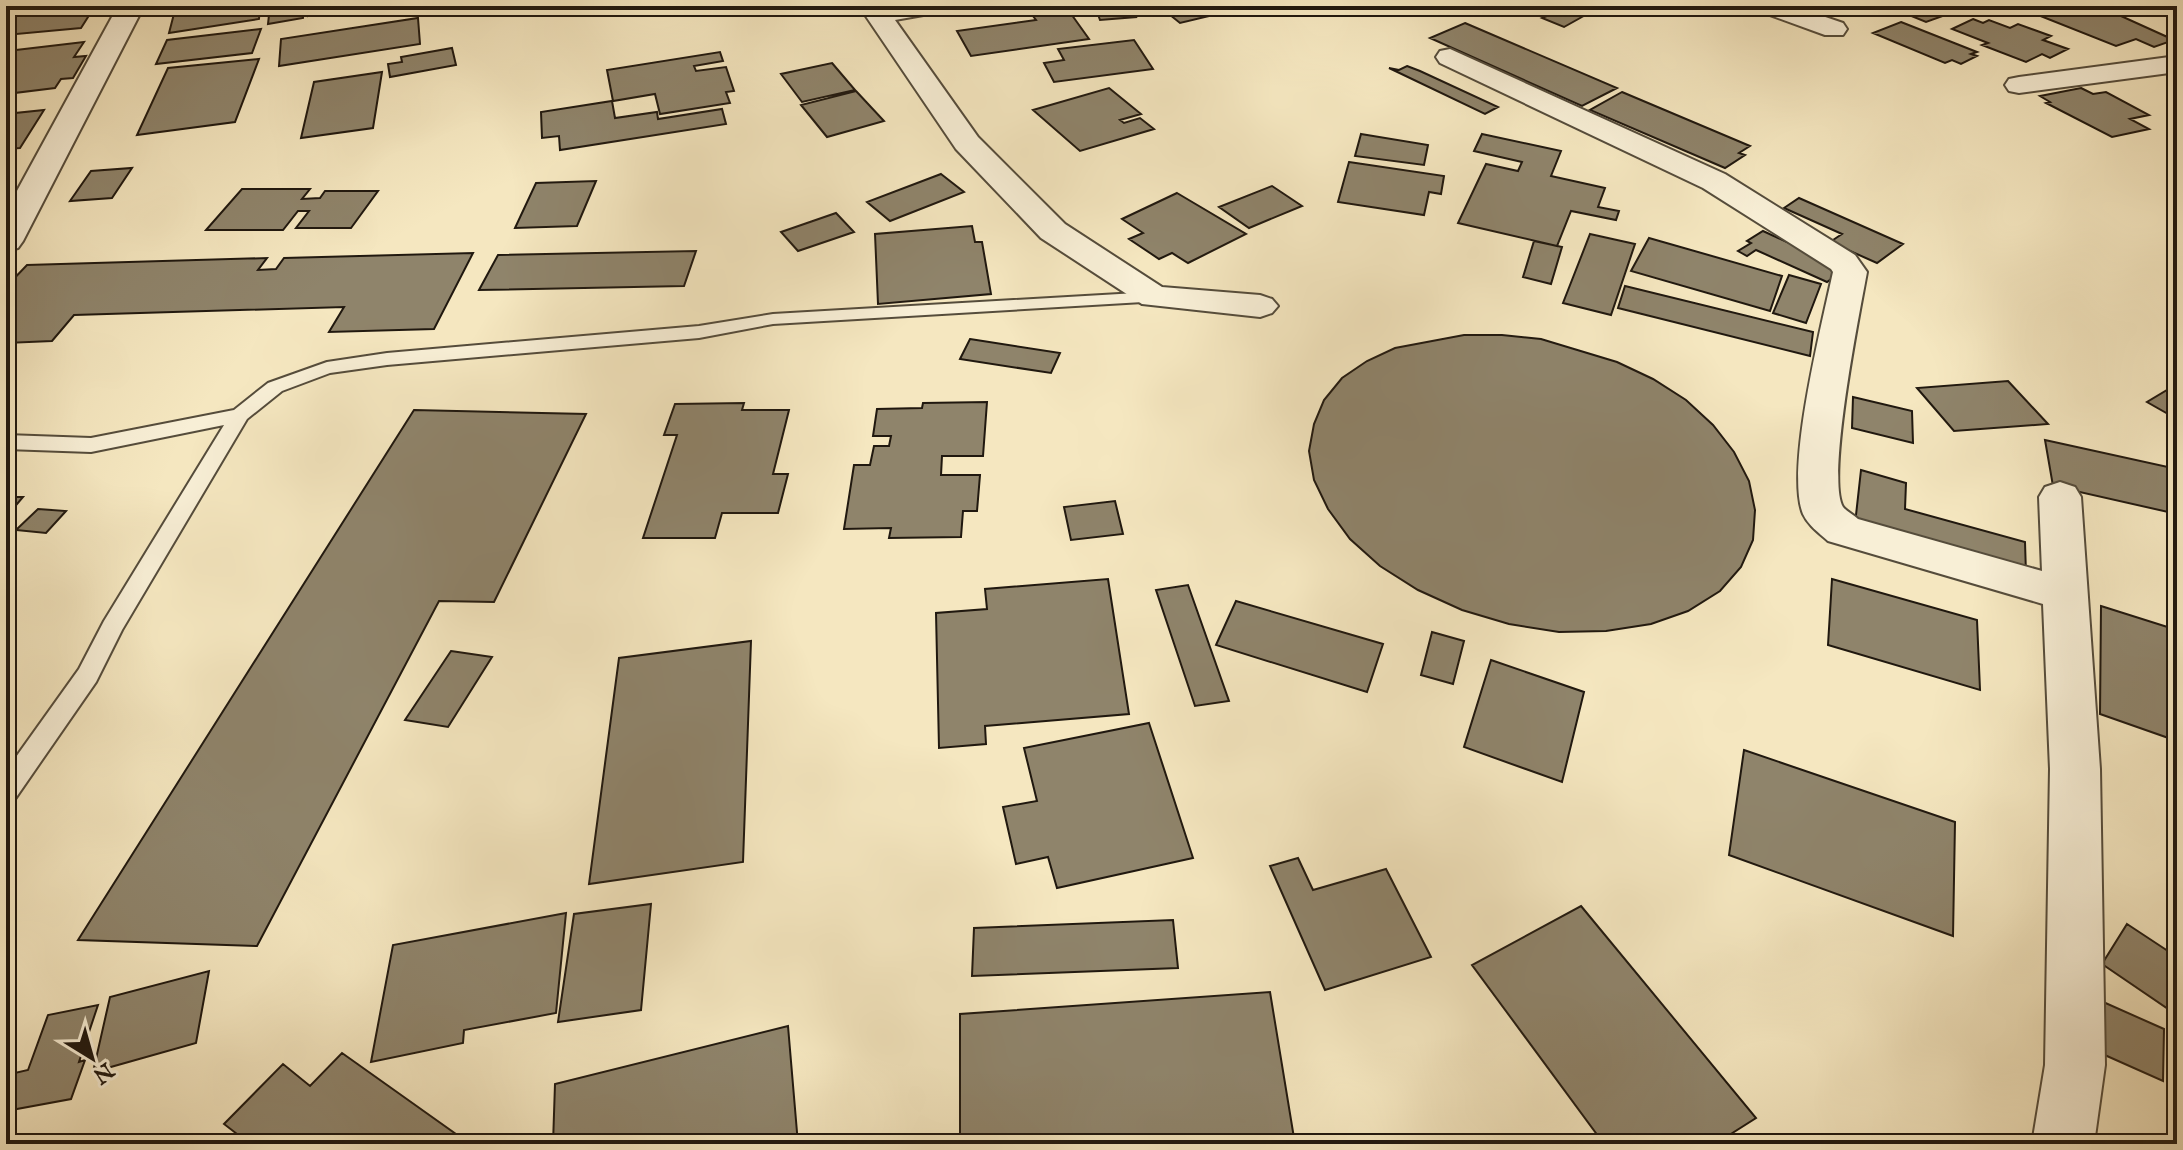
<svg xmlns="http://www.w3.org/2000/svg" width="2183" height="1150" font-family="'IM FELL English',serif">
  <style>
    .building { fill: #8f846b; stroke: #20180f; stroke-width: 2 }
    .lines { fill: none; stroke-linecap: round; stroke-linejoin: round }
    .service-casing { stroke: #554c3b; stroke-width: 4 }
    .minor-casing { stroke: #554c3b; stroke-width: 4 }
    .service { fill: #f8efd6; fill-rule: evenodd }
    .minor { fill: #f8efd6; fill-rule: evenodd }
  </style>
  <rect width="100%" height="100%" fill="#f5e7c0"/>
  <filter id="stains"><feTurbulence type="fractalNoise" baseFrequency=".0025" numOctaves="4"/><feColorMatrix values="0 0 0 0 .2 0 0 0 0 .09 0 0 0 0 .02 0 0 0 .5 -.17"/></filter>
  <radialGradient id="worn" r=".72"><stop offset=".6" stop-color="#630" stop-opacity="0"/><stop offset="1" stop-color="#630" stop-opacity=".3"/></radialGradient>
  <path class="building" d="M6,6H95L81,28L6,35Z
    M176,6H260L259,19L169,33Z
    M270,6H303V18L268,24Z
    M308,6H372L308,16Z
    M1131,6L1136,17L1100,20L1096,9Z
    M1159,6H1251L1180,23Z
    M1531,6H1563L1542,14L1527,8Z
    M1570,6L1589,13L1564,27L1542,18Z
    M1934,6H1946L1954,12L1926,22L1909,15Z
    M2023,6H2099L2174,40L2154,47L2136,39L2116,46L2023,9L2028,8Z
    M1069,11L1089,39L971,56L957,31L1036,20L1033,16Z
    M418,18L420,44L279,66L281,39Z
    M1973,19L1983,23L1989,20L2010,28L2018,24L2051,36L2043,40L2068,49L2050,58L2042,54L2026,62L1982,45L1988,43L1952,29Z
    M1901,22L1977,52L1971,54L1977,56L1961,64L1952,60L1945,63L1873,33Z
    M1465,23L1617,88L1582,106L1430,38Z
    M261,29L252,53L156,64L167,40Z
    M1134,40L1153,69L1054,82L1044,63L1064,60L1058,49Z
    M84,42L74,57L86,56L73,78L61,79L55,88L6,94V54L16,50Z
    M452,48L456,65L390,77L388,64L402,62L401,57Z
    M720,52L723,61L694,66L696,71L726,67L734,91L726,92L730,103L660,114L655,94L613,101L607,70Z
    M259,59L235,122L137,135L168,68Z
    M832,63L855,90L802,102L781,74Z
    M1407,66L1420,71L1498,107L1485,114L1389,68L1399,70Z
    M382,72L373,128L301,138L314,82Z
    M1109,88L1141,114L1120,120L1124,123L1140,118L1154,129L1080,151L1033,110Z
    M2081,88L2093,94L2106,92L2149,115L2130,119L2149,129L2112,137L2046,103L2050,102L2040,96Z
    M856,91L884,121L827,137L801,105Z
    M1622,92L1750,146L1739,153L1745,155L1725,168L1590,110Z
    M612,101L615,118L657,112L658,119L722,109L726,124L560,150L559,136L542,138L541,112Z
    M44,110L20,148L6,149V114Z
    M1361,134L1428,145L1424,165L1355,156Z
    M1482,134L1561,151L1551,176L1605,188L1598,207L1619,211L1616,220L1571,211L1557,246L1458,223L1486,164L1518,171L1522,162L1474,151Z
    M1349,162L1444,176L1441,194L1429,192L1424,215L1338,202Z
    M132,168L112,198L70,201L91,171Z
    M941,174L964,192L890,221L867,202Z
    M596,181L577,226L515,228L536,183Z
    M1272,186L1302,206L1249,228L1219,207Z
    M242,189H310L302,199L320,198L325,191H378L351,228H296L309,211H298L283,230H206Z
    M1177,193L1246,234L1188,263L1172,253L1159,259L1129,239L1143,233L1122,219Z
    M1799,198L1903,244L1877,263L1830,242L1842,234L1784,208Z
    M836,213L854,232L798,251L781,232Z
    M972,226L975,242H982L991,294L878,304L875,234Z
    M1763,231L1845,269L1827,282L1756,250L1747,256L1738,251L1751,243L1747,241Z
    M1590,234L1635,244L1611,315L1563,303Z
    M1649,238L1782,276L1770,311L1631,271Z
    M1534,241L1562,247L1551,284L1523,277Z
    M696,251L684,286L479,290L498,255Z
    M473,253L434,329L329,332L344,307L74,315L52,341L6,343V287L27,265L267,258L258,270L276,269L284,258Z
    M1789,275L1821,284L1806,323L1773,313Z
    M1625,286L1813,332L1810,356L1618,308Z
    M1464,335H1502L1541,339L1617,362L1653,379L1686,400L1713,425L1734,452L1749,481L1755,510L1753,540L1741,567L1720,591L1688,611L1651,624L1606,631L1559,632L1509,624L1462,610L1418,590L1380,566L1350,539L1328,509L1314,480L1309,451L1314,424L1324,400L1342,378L1367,361L1395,348Z
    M970,339L1060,353L1051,373L960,359Z
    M2008,381L2048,424L1954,431L1917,388Z
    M2177,384V419L2147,402Z
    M1853,397L1912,411L1913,443L1852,428Z
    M987,402L983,456H942L941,475H980L977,511H963L961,537L889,538L891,528L844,529L854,465H870L874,446H889L891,436H873L877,409L922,408L923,403Z
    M744,403L742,410H789L773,474H788L778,513H722L715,538H643L677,435H664L675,404Z
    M414,410L586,414L494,602L439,601L257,946L78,940Z
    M2045,440L2177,469V514L2053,486Z
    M1861,470L1906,483L1905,509L2025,542L2026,574L1855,524Z
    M6,497H23L6,517Z
    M1115,501L1123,534L1071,540L1064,507Z
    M38,509L66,511L46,533L16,530Z
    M1108,579L1129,714L985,726L986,744L939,748L936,613L987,609L985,589Z
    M1832,579L1977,620L1980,690L1828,645Z
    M1188,585L1229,701L1195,706L1156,590Z
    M1236,601L1383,644L1367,692L1216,645Z
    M2101,606L2177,630V741L2100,714Z
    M1432,632L1464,641L1453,684L1421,675Z
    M751,641L743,862L589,884L619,658Z
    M451,651L492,657L448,727L405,720Z
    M1491,660L1584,692L1562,782L1464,747Z
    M1149,723L1193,858L1057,888L1048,857L1016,864L1003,807L1037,801L1024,748Z
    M1744,750L1955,822L1953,936L1729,855Z
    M1298,858L1313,890L1386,869L1431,957L1325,990L1270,866Z
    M651,904L641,1010L558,1022L574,914Z
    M1581,906L1756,1118L1715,1144H1604L1472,965Z
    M566,913L556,1013L464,1030L463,1043L371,1062L393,945Z
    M1173,920L1178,968L972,976L974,928Z
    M2127,924L2177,957V1015L2102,964Z
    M209,971L196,1043L93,1072L110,997Z
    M1270,992L1295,1144H960V1014Z
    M2092,997L2164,1029L2163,1081L2089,1048Z
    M98,1005L79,1062L85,1060L71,1099L6,1111V1075L28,1070L48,1015Z
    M788,1026L798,1144H553L555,1084Z
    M342,1053L470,1144H250L224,1124L283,1064L310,1086Z"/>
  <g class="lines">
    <defs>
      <path id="service" d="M1154,292L1163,297L1160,301L773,324L699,338L387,365L330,373L282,391L247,419L122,630L96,682L15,799L6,802V771L79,669L104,621L224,425L91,452L6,449V435L91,438L234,410L268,383L327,362L387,353L699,326L773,314Z"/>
      <path id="minor" d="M118,6H144L23,241L18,248L6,251V211Z
        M859,6H950L946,11L895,20L978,137L1065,224L1162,287L1260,295L1272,299L1278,306L1272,313L1260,317L1142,304L1041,238L956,149Z
        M1755,6H1793L1843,23L1847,29L1843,35H1825L1759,11Z
        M1450,49L1725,174L1855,255L1867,272C1860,311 1826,479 1843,507C1846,511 1854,515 1858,519L2042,571L2039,497L2045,487L2060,482L2075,487L2081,497L2100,769L2105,1065L2094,1144H2032L2045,1065L2050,769L2043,604L1828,541C1819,533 1808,525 1803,514C1785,469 1822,324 1833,272L1831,269L1703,188L1440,63L1436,57L1440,51Z
        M2177,56V72L2019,93L2009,91L2005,85L2009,79L2019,77Z"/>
    </defs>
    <use href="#service" class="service-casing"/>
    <use href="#minor" class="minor-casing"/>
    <use href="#service" class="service"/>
    <use href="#minor" class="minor"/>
  </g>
  <rect width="2183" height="1150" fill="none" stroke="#f5e7c0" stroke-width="32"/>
  <rect x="8" y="8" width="2167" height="1134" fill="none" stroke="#20180f" stroke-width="4"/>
  <rect x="16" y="16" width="2151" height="1118" fill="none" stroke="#20180f" stroke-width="2"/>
  <g transform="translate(92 1058) rotate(143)" stroke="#f8efd6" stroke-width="6" paint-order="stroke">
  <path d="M0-6L14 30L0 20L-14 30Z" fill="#20180f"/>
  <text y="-12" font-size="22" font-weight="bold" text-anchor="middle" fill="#20180f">N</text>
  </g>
  <rect width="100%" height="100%" filter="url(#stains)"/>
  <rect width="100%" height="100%" fill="url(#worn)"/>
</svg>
